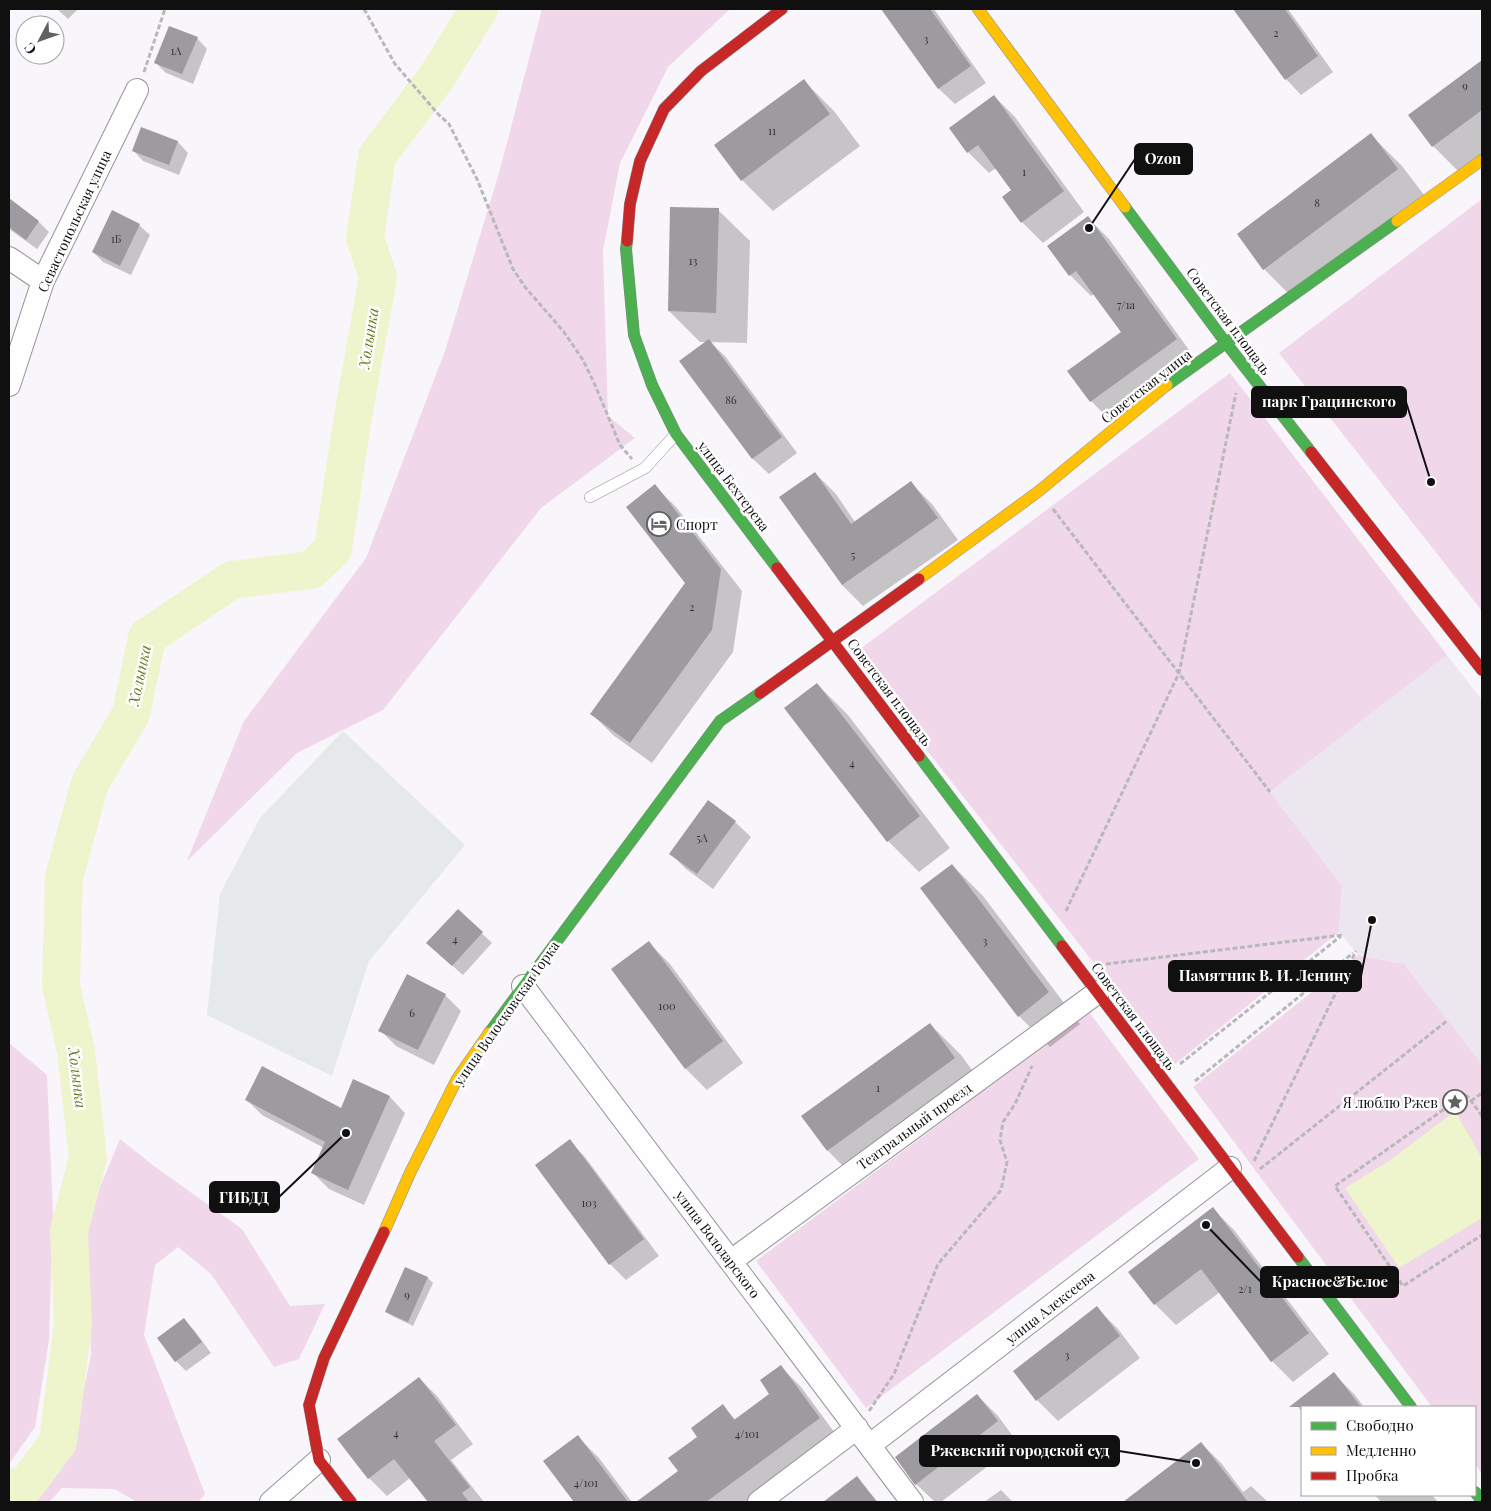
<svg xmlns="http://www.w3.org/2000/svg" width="1491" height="1511" font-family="'Playfair Display',serif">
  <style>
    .industrial { fill: #e5e9e9 }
    .green { fill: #f0d7ea }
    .plaza { fill: #ece6ef }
    .water { fill: #eef5cd }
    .shadow { fill: #0003 }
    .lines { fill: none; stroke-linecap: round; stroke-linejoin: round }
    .river { stroke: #eef5cd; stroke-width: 38 }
    .building { fill: #9d9b9f }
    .lane-casing { stroke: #959496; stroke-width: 12 }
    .street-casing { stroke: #959496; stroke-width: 24 }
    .fast-casing { stroke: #8c8a8c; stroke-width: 12 }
    .slow-casing { stroke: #8c8a8c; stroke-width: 12 }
    .jam-casing { stroke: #8c8a8c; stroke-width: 12 }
    .path { stroke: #b8b8b9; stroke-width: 3; stroke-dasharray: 5 2.5; stroke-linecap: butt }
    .lane { stroke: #fefefe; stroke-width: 11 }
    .street { stroke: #fefefe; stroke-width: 22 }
    .fast { stroke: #4caf50; stroke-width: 11 }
    .slow { stroke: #ffc107; stroke-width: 11 }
    .jam { stroke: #c62828; stroke-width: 11 }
    .labels { text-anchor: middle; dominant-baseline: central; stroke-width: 5; stroke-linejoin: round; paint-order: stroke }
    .number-label { font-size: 11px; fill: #333334 }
    .street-label { font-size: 14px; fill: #101010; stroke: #fff }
    .poi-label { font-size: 14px; fill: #101010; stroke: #fff; text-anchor: start }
    .water-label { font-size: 15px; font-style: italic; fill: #627b1a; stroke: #fff }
    .leader { fill: none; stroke: #101010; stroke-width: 2 }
    .callout-dot { fill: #101010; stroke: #fff; stroke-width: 2 }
    .callout { fill: #101010; stroke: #101010; stroke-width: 2 }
    .callout-label { font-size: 15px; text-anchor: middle; font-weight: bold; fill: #fff }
  </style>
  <rect width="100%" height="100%" fill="#f9f6fb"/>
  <path class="industrial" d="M343,731L465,845L369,961L332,1076L207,1015L220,894L260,818Z"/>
  <path class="green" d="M542,9H730L668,67L620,163L603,251L608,416L635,438L541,508L383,710L297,753L187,861L244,721L366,558L445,351L499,173Z
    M1482,199V611L1279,353Z
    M1230,373L1447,655L1270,792L1342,886L1339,932L1174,1065L852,655Z
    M1358,955L1404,964L1482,1064V1474L1475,1464V1407H1432L1193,1087Z
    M1089,1012L1199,1159L866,1408L756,1261Z
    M9,1043L47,1075L53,1214L49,1340L35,1427L9,1464Z
    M120,1139L154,1166L242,1229L290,1306L325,1304L299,1359L274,1367L211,1274L178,1247L155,1265L144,1335L205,1494L198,1502H137L114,1489L62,1488L49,1502H9V1498L40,1491L75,1432L91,1355L87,1218Z"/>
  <path class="plaza" d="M1447,655L1482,700V1064L1404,964L1358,955L1342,935L1339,932L1342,886L1270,792Z"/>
  <path class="water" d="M1455,1111L1482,1158V1218L1399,1268L1345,1188L1389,1161Z"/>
  <path class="shadow" d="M57,9H78L68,19Z
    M883,9H934L986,83L955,104L939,89Z
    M1235,9H1288L1333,72L1301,95L1286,79Z
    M197,38L207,49L193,84L166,73L155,62Z
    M1482,61V164L1464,177L1433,146L1410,115Z
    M803,80L834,111L860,146L773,211L742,180Z
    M994,96L1015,117L1084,212L1043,243L1022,222L1013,190L996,168L989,173L968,152L951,128Z
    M1371,135L1402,166L1428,200L1295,300L1264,269L1238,235Z
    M178,142L188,153L179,175L143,161L133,150Z
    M9,200L39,222L49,232L37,249L9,229Z
    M718,210L750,241L747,343L710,342L725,356L797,453L769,474L753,459L681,361L707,342H700L669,311Z
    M1088,218L1109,239L1197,361L1112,422L1091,401L1122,333L1094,294L1091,296L1070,275Z
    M139,225L150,235L131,275L103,262L93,252Z
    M815,473L836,494L855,522L911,483L932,504L958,540L863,606L842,585Z
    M655,486L676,507L742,591L733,652L652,763L613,735L592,714L687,583Z
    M817,684L848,715L950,848L919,872L888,841Z
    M735,822L751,837L713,889L686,869L670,853Z
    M952,865L983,896L1080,1024L1050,1047L1019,1016Z
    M458,911L492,943L463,975L438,953Z
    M649,943L670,964L743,1063L707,1090L686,1069L613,969Z
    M445,995L461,1011L434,1065L396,1046L380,1030Z
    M930,1024L961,1055L986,1089L859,1182L828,1151Z
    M354,1081L390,1097L405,1113L364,1205L329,1189L313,1173L324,1148L262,1115L246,1099L341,1109Z
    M569,1141L585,1157L659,1256L626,1280L610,1264L537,1166Z
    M1213,1209L1234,1230L1329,1354L1293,1382L1272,1361L1220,1292L1176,1325L1155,1304Z
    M406,1268L428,1278L433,1283L413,1326L392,1316L387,1311Z
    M1097,1308L1118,1329L1140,1358L1058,1421L1037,1400L1015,1371Z
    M184,1320L194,1330L211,1353L186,1371L176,1361Z
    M780,1366L801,1387L840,1440L756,1502H638L679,1471L699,1437L723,1406L736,1420L771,1394Z
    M1334,1374L1355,1395L1364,1407H1302V1412L1296,1404Z
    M419,1378L437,1396L473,1444L451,1460L484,1502H429L410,1478L387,1496L369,1478L339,1439Z
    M977,1395L998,1416L1018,1443L941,1502H935L916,1484L896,1458Z
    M578,1437L599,1458L632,1502H575L545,1461Z
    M1201,1443L1222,1464L1243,1492L1251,1486L1268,1502H1125Z
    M857,1478L878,1502H825Z
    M1001,1490L1013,1502H984Z
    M1375,1495H1432L1438,1502H1381Z"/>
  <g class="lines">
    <path class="river" d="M9,1489L26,1485L58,1442L73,1324L69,1231L88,1158L76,1051L61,986L64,877L90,783L131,714L147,637L232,580L311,570L333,549L352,422L378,277L365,238L377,156L436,78L479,9"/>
  </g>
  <path class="building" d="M881,9H930L971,66L938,89Z
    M1233,9H1285L1318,56L1285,80Z
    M169,26L198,37L182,74L154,63Z
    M1482,60V110L1432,147L1408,115Z
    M804,79L830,114L741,181L714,145Z
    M994,95L1064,191L1021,223L1002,197L1011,190L978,145L967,153L949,128Z
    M141,127L178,141L169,165L132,151Z
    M1371,133L1398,169L1263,270L1237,234Z
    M9,198L39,221L26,240L9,227Z
    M670,207L719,208L716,313L668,311Z
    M112,210L140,224L120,266L92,252Z
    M1088,216L1177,339L1090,402L1067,371L1121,332L1076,271L1069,276L1047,246Z
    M709,339L782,437L752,459L679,361Z
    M815,472L851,524L911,481L938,518L842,585L779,497Z
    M655,484L721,569L712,630L630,743L590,714L685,583L626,507Z
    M817,683L920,816L887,842L784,708Z
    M708,800L736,821L697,874L669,854Z
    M952,864L1049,992L1018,1017L920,888Z
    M458,909L483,932L452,966L426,943Z
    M649,941L723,1041L685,1069L611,969Z
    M407,974L446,994L418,1050L378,1031Z
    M930,1023L955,1058L827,1151L801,1116Z
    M262,1066L341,1108L353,1079L390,1096L348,1190L311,1173L325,1142L245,1100Z
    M570,1139L644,1239L609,1265L535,1165Z
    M1213,1207L1309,1333L1271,1362L1201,1269L1154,1305L1128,1272Z
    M405,1267L428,1277L408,1322L385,1312Z
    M1097,1306L1120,1336L1036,1401L1013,1371Z
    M184,1318L202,1342L175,1362L157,1338Z
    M781,1365L820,1418L706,1502H636L678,1471L668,1458L697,1437L691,1428L723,1404L734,1420L769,1394L760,1380Z
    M1334,1372L1361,1407H1289Z
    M419,1377L456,1425L434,1441L470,1487L462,1493L469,1502H428L394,1459L368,1479L337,1439Z
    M977,1394L998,1421L915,1485L895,1457Z
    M578,1435L628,1502H574L543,1461Z
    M1201,1442L1248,1502H1123Z
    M857,1476L877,1502H823Z"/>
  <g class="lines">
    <defs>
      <path id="lane" d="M590,497L645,468L676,434"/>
      <path id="street" d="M9,258L43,281
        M9,385L43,281L137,90
        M523,986L912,1502
        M731,1261L1098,992
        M870,1445L1230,1168
        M271,1502L319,1460
        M759,1502L857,1428"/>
      <path id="fast" d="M1125,207L1226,343L1311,452
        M627,241L626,249L634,335L652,385L676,434L777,568
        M1167,385L1397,221
        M919,756L1062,946
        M489,1033L720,721L760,693
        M1298,1257L1411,1407
        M1475,1492L1482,1501"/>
      <path id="slow" d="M978,9L1125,207
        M1397,221L1482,160
        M919,579L1039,491L1167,385
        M384,1232L410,1173L457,1079L489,1033"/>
      <path id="jam" d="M627,241L630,204L640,161L664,109L701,71L782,9
        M1311,452L1482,670
        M777,568L919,756
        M760,693L919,579
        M1062,946L1298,1257
        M351,1502L319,1460L309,1405L324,1358L384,1232"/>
    </defs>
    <use href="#lane" class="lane-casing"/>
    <use href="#street" class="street-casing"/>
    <use href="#fast" class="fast-casing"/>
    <use href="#slow" class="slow-casing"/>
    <use href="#jam" class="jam-casing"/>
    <path class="path" d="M364,9L395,64L438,114L449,124L477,179L513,269L525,287L564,332L583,360L595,385L620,445L632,459
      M144,72L165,9
      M1053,509L1270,792
      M1066,911L1179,673L1236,393
      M1106,964L1342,935
      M1180,1064L1341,936
      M1195,1081L1353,953
      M1471,1101L1482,1093
      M1482,1116L1469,1098L1467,1096H1463L1335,1186L1403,1286L1482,1235
      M1254,1161L1356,951
      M1260,1169L1448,1020
      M869,1411L894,1374L938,1264L1001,1190L1007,1162L1000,1140L1003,1122L1015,1104L1032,1066"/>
    <use href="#lane" class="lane"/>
    <use href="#street" class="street"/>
    <use href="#fast" class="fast"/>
    <use href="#slow" class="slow"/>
    <use href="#jam" class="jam"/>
  </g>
  <defs>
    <symbol id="hotel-ring" viewBox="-11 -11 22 22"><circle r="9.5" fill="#fff" stroke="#626062" stroke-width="1.5"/><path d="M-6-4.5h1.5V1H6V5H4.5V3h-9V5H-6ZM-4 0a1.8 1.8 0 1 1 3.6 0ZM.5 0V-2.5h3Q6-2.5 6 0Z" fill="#626062"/></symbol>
    <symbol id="sight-ring" viewBox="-11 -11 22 22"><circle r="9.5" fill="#fff" stroke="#626062" stroke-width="1.5"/><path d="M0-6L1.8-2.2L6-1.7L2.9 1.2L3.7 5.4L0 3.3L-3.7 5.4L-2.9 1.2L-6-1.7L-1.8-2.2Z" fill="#626062"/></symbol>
  </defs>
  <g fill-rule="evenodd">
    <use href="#hotel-ring" x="645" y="510" width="28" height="28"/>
    <use href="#sight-ring" x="1441" y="1088" width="28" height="28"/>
  </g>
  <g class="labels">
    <g class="number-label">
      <text x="1276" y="32">2</text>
      <text x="926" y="38">3</text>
      <text x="176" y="50">1А</text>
      <text x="1465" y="85">9</text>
      <text x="772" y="130">11</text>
      <text x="1024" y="171">1</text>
      <text x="1317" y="202">8</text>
      <text x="116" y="238">1Б</text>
      <text x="693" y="260">13</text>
      <text x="1126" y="304">7/1а</text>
      <text x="731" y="399">86</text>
      <text x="853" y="554">5</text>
      <text x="692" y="606">2</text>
      <text x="852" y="762">4</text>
      <text x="702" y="837">5А</text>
      <text x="455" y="938">4</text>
      <text x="985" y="940">3</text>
      <text x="667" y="1005">100</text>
      <text x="412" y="1012">6</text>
      <text x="878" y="1087">1</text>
      <text x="589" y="1202">103</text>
      <text x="1245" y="1288">2/1</text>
      <text x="407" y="1294">9</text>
      <text x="1067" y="1354">3</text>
      <text x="396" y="1432">4</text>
      <text x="747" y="1433">4/101</text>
      <text x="586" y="1482">4/101</text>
    </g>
    <g class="street-label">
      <text transform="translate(74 221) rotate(-65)">Севастопольская улица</text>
      <text transform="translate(1229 321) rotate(53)">Советская площадь</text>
      <text transform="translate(1146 386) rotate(-38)">Советская улица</text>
      <text transform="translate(734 486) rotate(53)">улица Бехтерева</text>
      <text transform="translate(890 692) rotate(53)">Советская площадь</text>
      <text transform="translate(506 1013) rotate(-55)">улица Волосковская Горка</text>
      <text transform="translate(1134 1016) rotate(53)">Советская площадь</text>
      <text transform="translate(914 1126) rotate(-36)">Театральный проезд</text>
      <text transform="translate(718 1244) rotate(53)">улица Володарского</text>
      <text transform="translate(1050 1307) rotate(-38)">улица Алексеева</text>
    </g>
    <g class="poi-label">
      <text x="676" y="524">Спорт</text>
      <text x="1438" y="1102" text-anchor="end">Я люблю Ржев</text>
    </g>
    <g class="water-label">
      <text transform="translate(368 338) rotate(-81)">Холынка</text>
      <text transform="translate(139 675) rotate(-78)">Холынка</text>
      <text transform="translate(78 1078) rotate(83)">Холынка</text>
    </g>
  </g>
  <path class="leader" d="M1089 228L1135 159M1431 482L1406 402M1372 920L1361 976M346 1133L279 1197M1206 1225L1261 1282M1196 1463L1119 1451"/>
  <g class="callout-dot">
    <circle cx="1089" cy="228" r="5"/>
    <circle cx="1431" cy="482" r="5"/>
    <circle cx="1372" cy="920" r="5"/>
    <circle cx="346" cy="1133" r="5"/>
    <circle cx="1206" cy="1225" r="5"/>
    <circle cx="1196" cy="1463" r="5"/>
  </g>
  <g class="callout">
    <rect x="1135" y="144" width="57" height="30" rx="5"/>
    <rect x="1252" y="387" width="154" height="30" rx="5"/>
    <rect x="1169" y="961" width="192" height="30" rx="5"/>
    <rect x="210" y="1182" width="69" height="30" rx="5"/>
    <rect x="1261" y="1267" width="137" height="30" rx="5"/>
    <rect x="920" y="1436" width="199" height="30" rx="5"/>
  </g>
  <g class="callout-label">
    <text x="1163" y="164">Ozon</text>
    <text x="1329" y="407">парк Грацинского</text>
    <text x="1265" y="981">Памятник В. И. Ленину</text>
    <text x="244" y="1203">ГИБДД</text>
    <text x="1330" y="1287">Красное&amp;Белое</text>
    <text x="1020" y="1456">Ржевский городской суд</text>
  </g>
  <rect width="1491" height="1511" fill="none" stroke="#101010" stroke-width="20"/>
  <rect x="1301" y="1406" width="175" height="90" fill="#ffffff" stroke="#9f9f9f"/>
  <rect x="1311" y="1422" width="25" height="8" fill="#4caf50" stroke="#9f9f9f"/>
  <text x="1346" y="1431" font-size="15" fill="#101010">Свободно</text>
  <rect x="1311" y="1447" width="25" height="8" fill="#ffc107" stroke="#9f9f9f"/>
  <text x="1346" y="1456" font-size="15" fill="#101010">Медленно</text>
  <rect x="1311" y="1472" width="25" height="8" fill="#c62828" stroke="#9f9f9f"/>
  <text x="1346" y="1481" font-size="15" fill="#101010">Пробка</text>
  <g transform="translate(40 40) rotate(229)"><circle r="24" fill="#ffffff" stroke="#9f9f9f"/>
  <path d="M0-4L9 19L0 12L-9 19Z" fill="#626062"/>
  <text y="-8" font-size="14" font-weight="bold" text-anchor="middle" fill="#101010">С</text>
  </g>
</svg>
